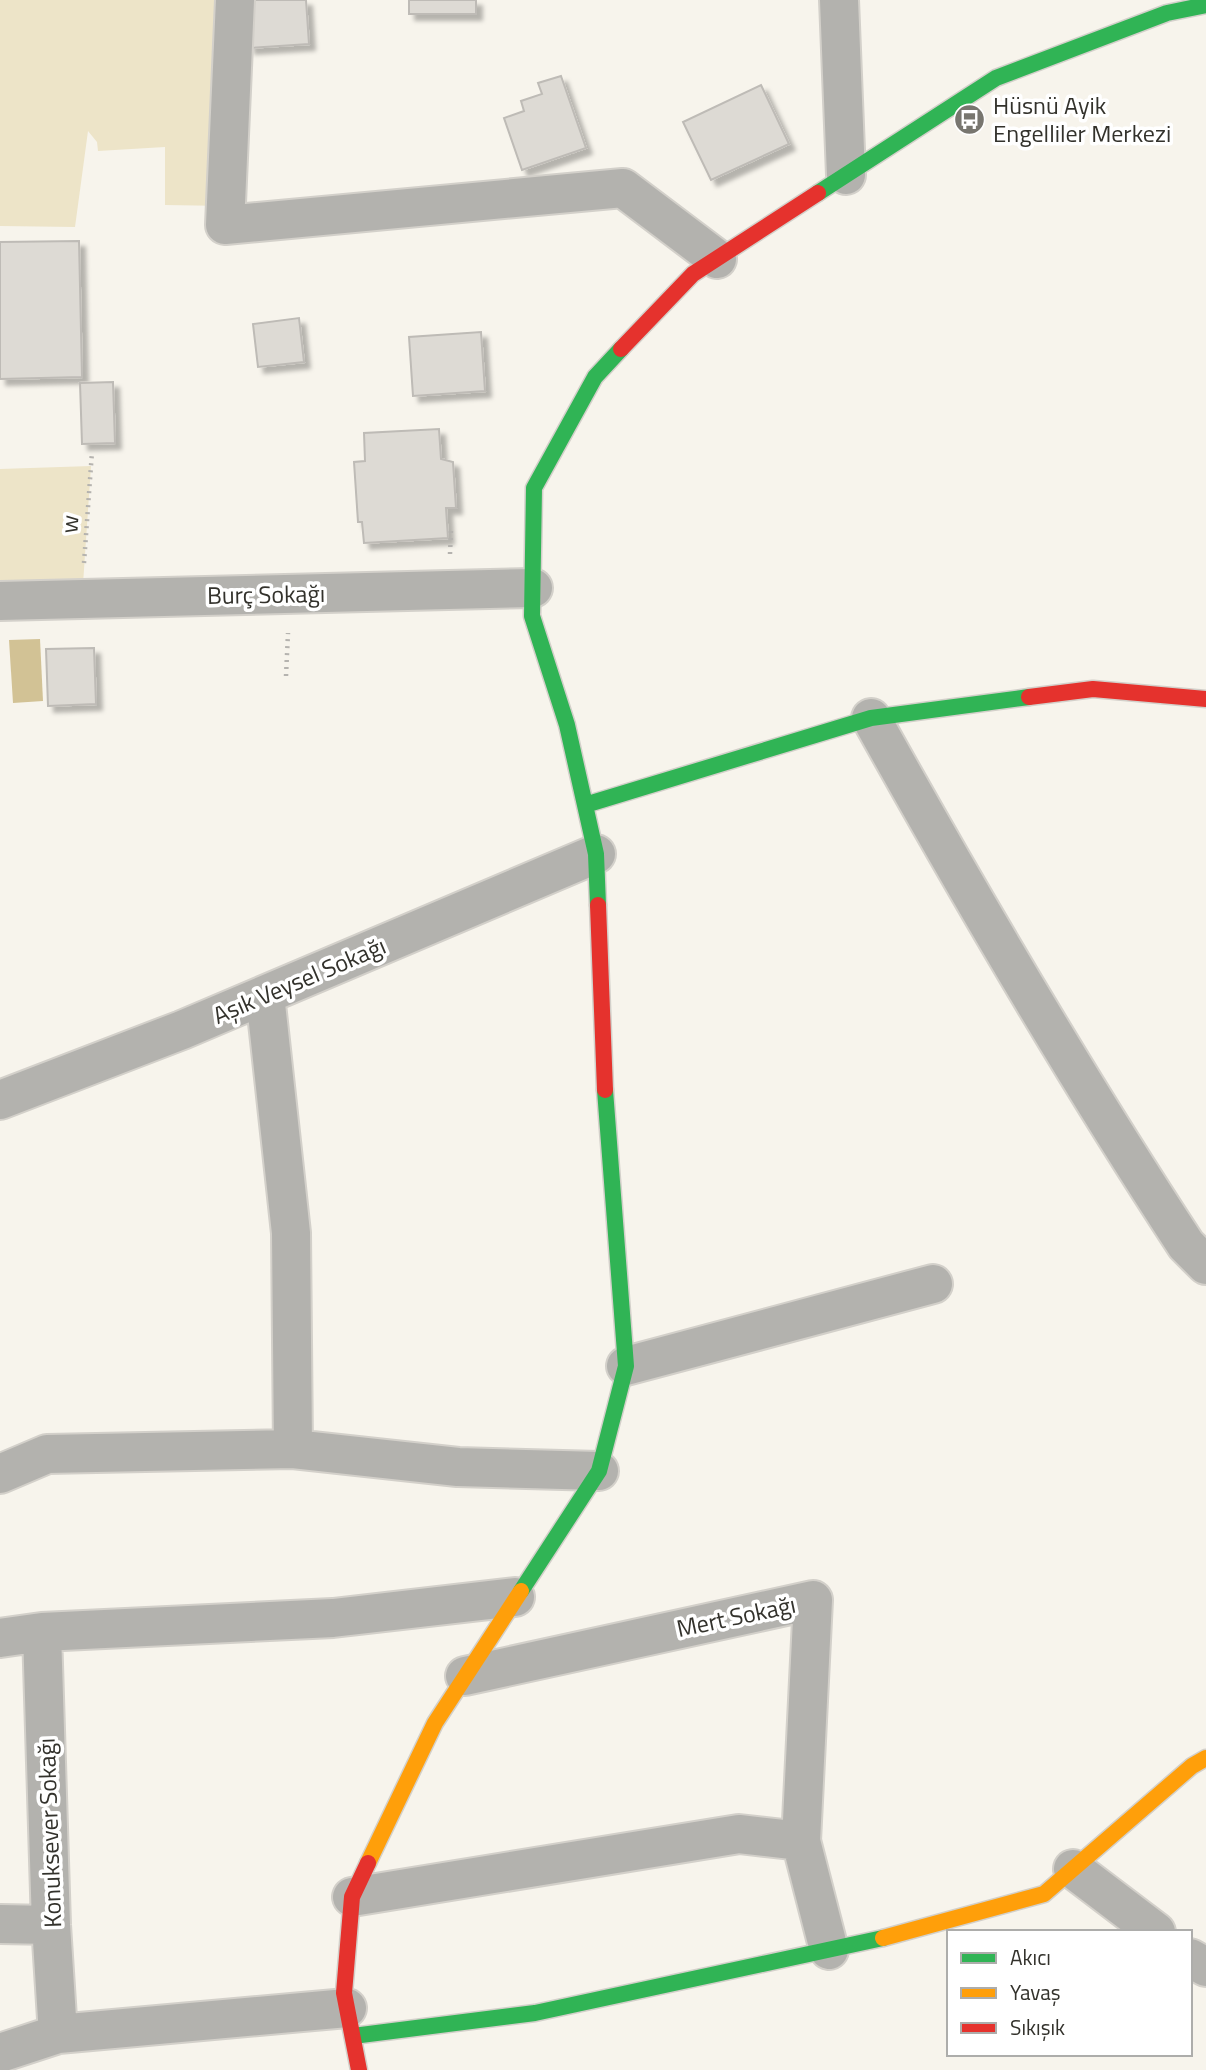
<svg xmlns="http://www.w3.org/2000/svg" width="1206" height="2070" font-family="'Titillium Web',sans-serif">
  <style>
    .green { fill: #ede4c8 }
    .water { fill: #d2c295 }
    .building { fill: #dddad4; stroke: #bebbb6; stroke-width: 2; filter: url(#shadow) }
    .lines { fill: none; stroke-linecap: round; stroke-linejoin: round }
    .street-casing { stroke: #d3d0ca; stroke-width: 42 }
    .fast-casing { stroke: #d3d0ca; stroke-width: 19 }
    .slow-casing { stroke: #d3d0ca; stroke-width: 19 }
    .jam-casing { stroke: #d3d0ca; stroke-width: 19 }
    .path { stroke: #b5b3af; stroke-width: 4.5; stroke-dasharray: 2 5; stroke-linecap: butt }
    .street { stroke: #b3b2ae; stroke-width: 38 }
    .fast { stroke: #30b455; stroke-width: 16 }
    .slow { stroke: #ff9f0a; stroke-width: 16 }
    .jam { stroke: #e5322d; stroke-width: 16 }
    .labels { text-anchor: middle; dominant-baseline: central; stroke-width: 7; stroke-linejoin: round; paint-order: stroke }
    .poi-label { font-size: 24px; fill: #33322c; stroke: #fff; text-anchor: start }
    .street-label { font-size: 24px; fill: #33322c; stroke: #fff }
  </style>
  <defs>
    <filter id="shadow"><feDropShadow dx="6" dy="6" stdDeviation="2" flood-color="#0004"/></filter>
  </defs>
  <rect width="100%" height="100%" fill="#f7f4ec"/>
  <path class="green" d="M0,0H222L226,206L165,205V147L98,151L97,142L88,131L75,227L0,226Z
    M91,466L82,599L0,601V469Z"/>
  <path class="water" d="M40,639L43,701L13,703L9,640Z"/>
  <path class="building" d="M246,0H306L309,44L249,48Z
    M409,0H476V14H409Z
    M561,76L586,148L522,170L504,118L524,111L521,101L542,94L538,83Z
    M761,85L789,144L711,180L683,122Z
    M79,241L82,377L0,379V242Z
    M299,318L304,362L258,367L253,324Z
    M481,332L485,391L413,396L409,337Z
    M113,382L115,443L82,444L80,383Z
    M439,429L441,459L453,462L456,508H446L448,538L364,543L362,522H358L354,462L365,461L364,433Z
    M94,648L96,704L48,706L46,649Z"/>
  <g class="lines">
    <defs>
      <path id="street" d="M235,0L225,225L623,188L717,259
        M839,0L846,175
        M0,601L533,588
        M871,718C970,896 1074,1074 1186,1245L1206,1265
        M265,995L291,1233L293,1449
        M0,1100L182,1030L596,854
        M626,1366L933,1284
        M0,1474L47,1454L293,1449L458,1467L599,1471
        M42,1632L51,1925L58,2034
        M0,1638L42,1632L333,1618L515,1597
        M465,1676L813,1600L801,1841L829,1950
        M1073,1869L1156,1932
        M352,1897L739,1834L801,1841
        M0,1924L51,1925
        M1190,1958L1206,1967
        M0,2053L58,2034L347,2008"/>
      <path id="fast" d="M818,193L996,78L1167,13L1206,5
        M585,805L871,718L1029,697
        M598,905L596,854L567,725L532,616L534,488L595,377L621,349
        M521,1591L599,1471L626,1366L605,1090
        M353,2036L535,2013L883,1938"/>
      <path id="slow" d="M368,1863L435,1723L521,1591
        M883,1938L1044,1894L1192,1766L1206,1758"/>
      <path id="jam" d="M621,349L693,274L818,193
        M1029,697L1093,689L1206,699
        M598,905L605,1090
        M359,2070L344,1993L352,1897L368,1863"/>
    </defs>
    <use href="#street" class="street-casing"/>
    <use href="#fast" class="fast-casing"/>
    <use href="#slow" class="slow-casing"/>
    <use href="#jam" class="jam-casing"/>
    <path class="path" d="M450,554L451,529
      M84,563L92,452
      M286,676L288,633"/>
    <use href="#street" class="street"/>
    <use href="#fast" class="fast"/>
    <use href="#slow" class="slow"/>
    <use href="#jam" class="jam"/>
  </g>
  <defs>
    <symbol id="bus-disc" viewBox="-11 -11 22 22"><circle r="9.5" fill="#78766f" stroke="#fff"/><path d="M-5-6H5V4H4V6H2V4H-2V6H-4V4H-5ZM-3.5-4V0h7V-4ZM-3.5 1.2v1.5H-2V1.2ZM2 1.2v1.5H3.5V1.2Z" fill="#fff"/></symbol>
  </defs>
  <g fill-rule="evenodd">
    <use href="#bus-disc" x="952" y="102" width="35" height="35"/>
  </g>
  <g class="labels">
    <g class="poi-label">
      <text x="993" y="105">Hüsnü Ayik<tspan x="993" dy="28">Engelliler Merkezi</tspan></text>
    </g>
    <g class="street-label">
      <text transform="translate(69 524) rotate(-86)">w</text>
      <text transform="translate(266 594) rotate(-1)">Burç Sokağı</text>
      <text transform="translate(299 980) rotate(-23)">Aşık Veysel Sokağı</text>
      <text transform="translate(736 1616) rotate(-12)">Mert Sokağı</text>
      <text transform="translate(49 1833) rotate(-92)">Konuksever Sokağı</text>
    </g>
  </g>
  <rect x="947" y="1930" width="245" height="126" fill="#ffffff" stroke="#adadab" stroke-width="2"/>
  <rect x="961" y="1953" width="35" height="10" fill="#30b455" stroke="#adadab" stroke-width="2"/>
  <text x="1010" y="1965" font-size="21" fill="#33322c">Akıcı</text>
  <rect x="961" y="1988" width="35" height="10" fill="#ff9f0a" stroke="#adadab" stroke-width="2"/>
  <text x="1010" y="2000" font-size="21" fill="#33322c">Yavaş</text>
  <rect x="961" y="2023" width="35" height="10" fill="#e5322d" stroke="#adadab" stroke-width="2"/>
  <text x="1010" y="2035" font-size="21" fill="#33322c">Sıkışık</text>
</svg>
